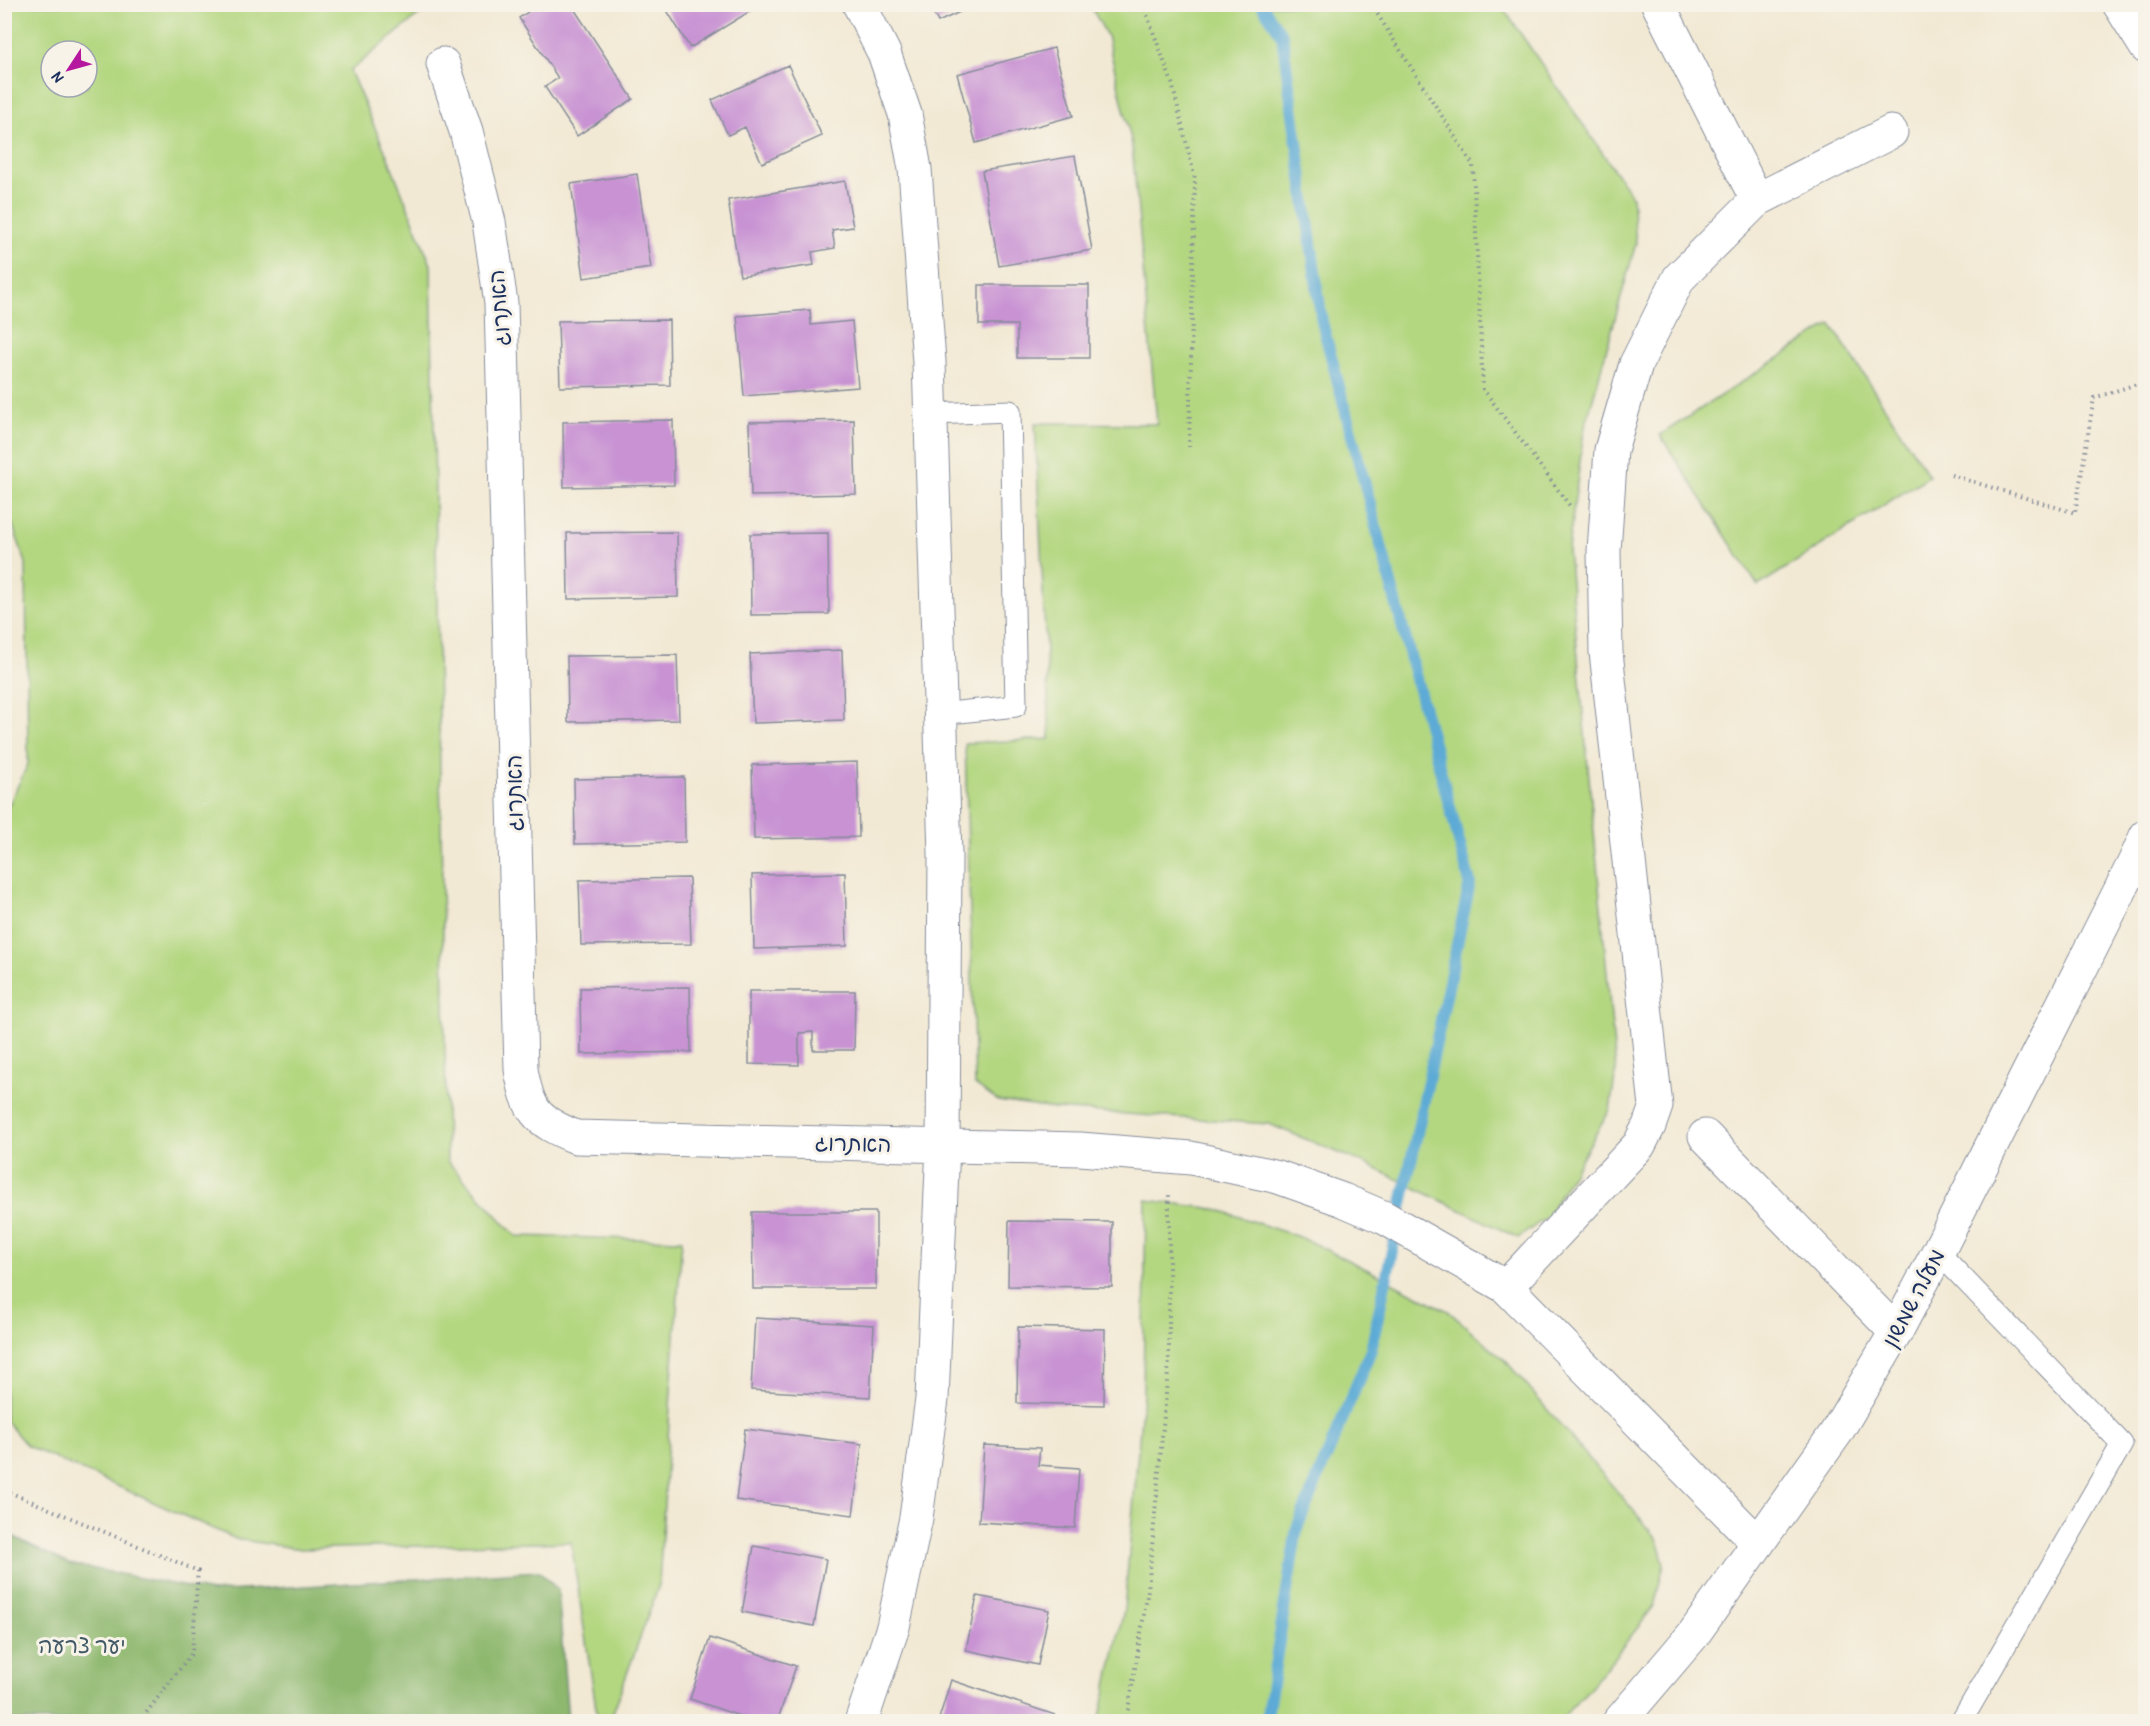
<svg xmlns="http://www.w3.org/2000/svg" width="2150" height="1726" font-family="'Patrick Hand','Playpen Sans Hebrew',sans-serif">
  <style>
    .green { fill: #b3d780; stroke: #67836f; stroke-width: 1.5; fill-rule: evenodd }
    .forest { fill: #8eb86e; stroke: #547466; stroke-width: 1.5 }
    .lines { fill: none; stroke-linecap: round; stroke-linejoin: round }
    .stream { stroke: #5caad5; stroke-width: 12 }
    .building { fill: #c892d3 }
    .service-casing { stroke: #868c99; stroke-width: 23 }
    .minor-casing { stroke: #868c99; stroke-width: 35 }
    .tertiary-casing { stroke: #868c99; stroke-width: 35 }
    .path { stroke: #868c99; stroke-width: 4; stroke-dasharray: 1.5 4.5; stroke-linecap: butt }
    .service { stroke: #fff; stroke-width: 21 }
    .minor { stroke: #fff; stroke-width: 33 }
    .tertiary { stroke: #fff; stroke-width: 33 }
    .labels { text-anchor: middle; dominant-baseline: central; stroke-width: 6; stroke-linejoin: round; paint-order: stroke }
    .street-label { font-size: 22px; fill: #1b2f5e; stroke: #f7f3e8 }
    .park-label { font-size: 22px; fill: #415966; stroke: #f7f3e8 }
  </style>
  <rect width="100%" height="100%" fill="#f7f3e8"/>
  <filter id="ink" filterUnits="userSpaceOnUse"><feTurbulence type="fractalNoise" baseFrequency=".0167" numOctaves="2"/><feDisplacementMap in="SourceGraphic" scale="12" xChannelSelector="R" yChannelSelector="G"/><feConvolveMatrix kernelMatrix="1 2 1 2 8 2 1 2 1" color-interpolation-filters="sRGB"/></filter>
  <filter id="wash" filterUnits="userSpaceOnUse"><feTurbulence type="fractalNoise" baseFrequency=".008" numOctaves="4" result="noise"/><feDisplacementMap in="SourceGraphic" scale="24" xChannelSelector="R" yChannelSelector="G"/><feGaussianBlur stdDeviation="1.35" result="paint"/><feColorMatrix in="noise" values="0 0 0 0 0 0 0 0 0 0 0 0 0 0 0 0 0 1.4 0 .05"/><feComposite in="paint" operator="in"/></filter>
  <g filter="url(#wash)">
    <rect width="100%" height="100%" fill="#f2e9d4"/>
    <path class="green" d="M4,5H431L350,71L389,160L431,265L447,1161L516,1236L682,1240L671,1391L659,1585L610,1721H598L571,1542L301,1549L236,1539L27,1446L5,1420L4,815L28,764L26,563L4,501ZM51,51H87V87H51Z
      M1090,5H1501L1632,196L1636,243L1584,431L1568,550L1616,1071L1610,1110L1547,1217L1518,1238L1366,1164L1269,1124L1055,1109L998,1101L975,1085L965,743L1050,739L1035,423L1157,424L1132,144L1107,36Z
      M1831,324L1929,476L1758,586L1660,435Z
      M1146,1200L1216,1209L1302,1238L1366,1269L1448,1311L1505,1360L1657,1538L1664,1564L1654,1607L1589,1689L1559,1721H1099L1124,1610L1143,1395Z"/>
    <path class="forest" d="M4,1532L69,1564L212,1592L539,1571L558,1590L568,1721H5Z"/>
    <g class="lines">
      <path class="stream" d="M1261,4L1282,35L1322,322L1470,883L1371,1350L1297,1528L1266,1722"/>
    </g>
    <g id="blocks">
      <path class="building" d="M540,4H571L633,99L577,136L545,87L558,78L519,18Z
        M663,4H762L690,48Z
        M929,5H975L938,22Z
        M1054,48L1073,116L976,143L957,74Z
        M788,65L822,136L762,163L745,127L728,135L712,100Z
        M1075,156L1092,250L999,266L982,171Z
        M637,174L651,268L584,278L571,184Z
        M845,181L853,227L832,230L835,248L812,252L814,265L740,276L728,200Z
        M979,285H1089V358H1017V325H979Z
        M810,310L811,325L852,321L858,387L744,396L737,316Z
        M669,320L670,385L560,387L558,321Z
        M673,420L674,485L564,487L563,422Z
        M854,420L856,494L751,496L749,422Z
        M677,532L678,597L568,599L567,533Z
        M828,533L829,614L751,615L750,534Z
        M842,650L844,720L753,723L750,654Z
        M677,655L679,720L568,722L567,656Z
        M857,762L859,837L754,839L752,765Z
        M684,777L685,842L575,844L574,779Z
        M845,873L847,946L754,949L752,875Z
        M689,878L691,944L581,945L579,880Z
        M690,987L691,1052L581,1054L580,988Z
        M749,991H855L854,1050H813V1032L799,1033V1065L749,1064Z
        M752,1212H876V1289H753Z
        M1009,1221L1112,1222V1287L1008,1286Z
        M755,1318L874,1325L870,1397L751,1390Z
        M1018,1327L1105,1329L1104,1405L1017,1403Z
        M745,1429L862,1444L853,1515L736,1500Z
        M984,1445L1040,1448L1038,1465L1079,1468L1075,1528L979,1522Z
        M754,1546L826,1559L814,1626L742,1612Z
        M977,1596L1049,1610L1038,1665L966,1650Z
        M710,1638L796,1666L777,1722H757L690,1699Z
        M951,1680L1055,1715L1053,1722H938Z"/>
    </g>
  </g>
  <g filter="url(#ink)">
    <use href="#blocks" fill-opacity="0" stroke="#868c99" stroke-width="1.5"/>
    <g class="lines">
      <defs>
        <path id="service" d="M931,414L1010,411L1016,706L940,714
          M1938,1252L2122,1444L1961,1722"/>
        <path id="minor" d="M859,4L884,53L905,114L915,169L929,362L945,854L943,1145L932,1399L916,1518L893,1627L861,1722
          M1658,4L1757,200
          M2119,4L2146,47
          M443,64L466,131L489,222L501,303L521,1069C528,1111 536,1121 576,1137L1080,1149L1191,1158L1278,1177L1343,1200L1385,1218L1506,1287L1758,1543
          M1705,1136L1896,1332
          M1506,1287L1639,1145L1649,1126L1656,1106L1606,652L1604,551L1611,450L1636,364L1679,278L1757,200L1891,132"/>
        <path id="tertiary" d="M1619,1722L1693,1635L1836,1433L1896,1332L1938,1252L2135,861L2146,836"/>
      </defs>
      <use href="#service" class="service-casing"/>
      <use href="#minor" class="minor-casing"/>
      <use href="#tertiary" class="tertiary-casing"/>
      <path class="path" d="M1143,4L1172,83L1195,179L1189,447
        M1371,4L1473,165L1483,389L1570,506
        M1951,475L2075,513L2094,398L2146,381
        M4,1490L198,1571L192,1653L143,1717L137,1722
        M1126,1722L1148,1590L1169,1361V1191"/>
      <use href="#service" class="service"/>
      <use href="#minor" class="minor"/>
      <use href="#tertiary" class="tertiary"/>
    </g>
  </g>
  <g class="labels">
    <g class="street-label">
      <text transform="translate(499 308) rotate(-95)">האתרוג</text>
      <text transform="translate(514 793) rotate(-91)">האתרוג</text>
      <text transform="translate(853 1143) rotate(1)">האתרוג</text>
      <text transform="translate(1913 1298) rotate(-62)">מעלה שמשון</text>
    </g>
    <g class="park-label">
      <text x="82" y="1645">יער צרעה</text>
    </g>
  </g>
  <rect width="2150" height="1726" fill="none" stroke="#f7f3e8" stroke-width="24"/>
  <g transform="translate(69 69) rotate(234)"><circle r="28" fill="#f7f3e8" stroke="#9fa5b1" stroke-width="1.5"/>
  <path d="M0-4.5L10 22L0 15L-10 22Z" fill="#b5179e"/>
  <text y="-9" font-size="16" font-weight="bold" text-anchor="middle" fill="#1b2f5e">N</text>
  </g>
</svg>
